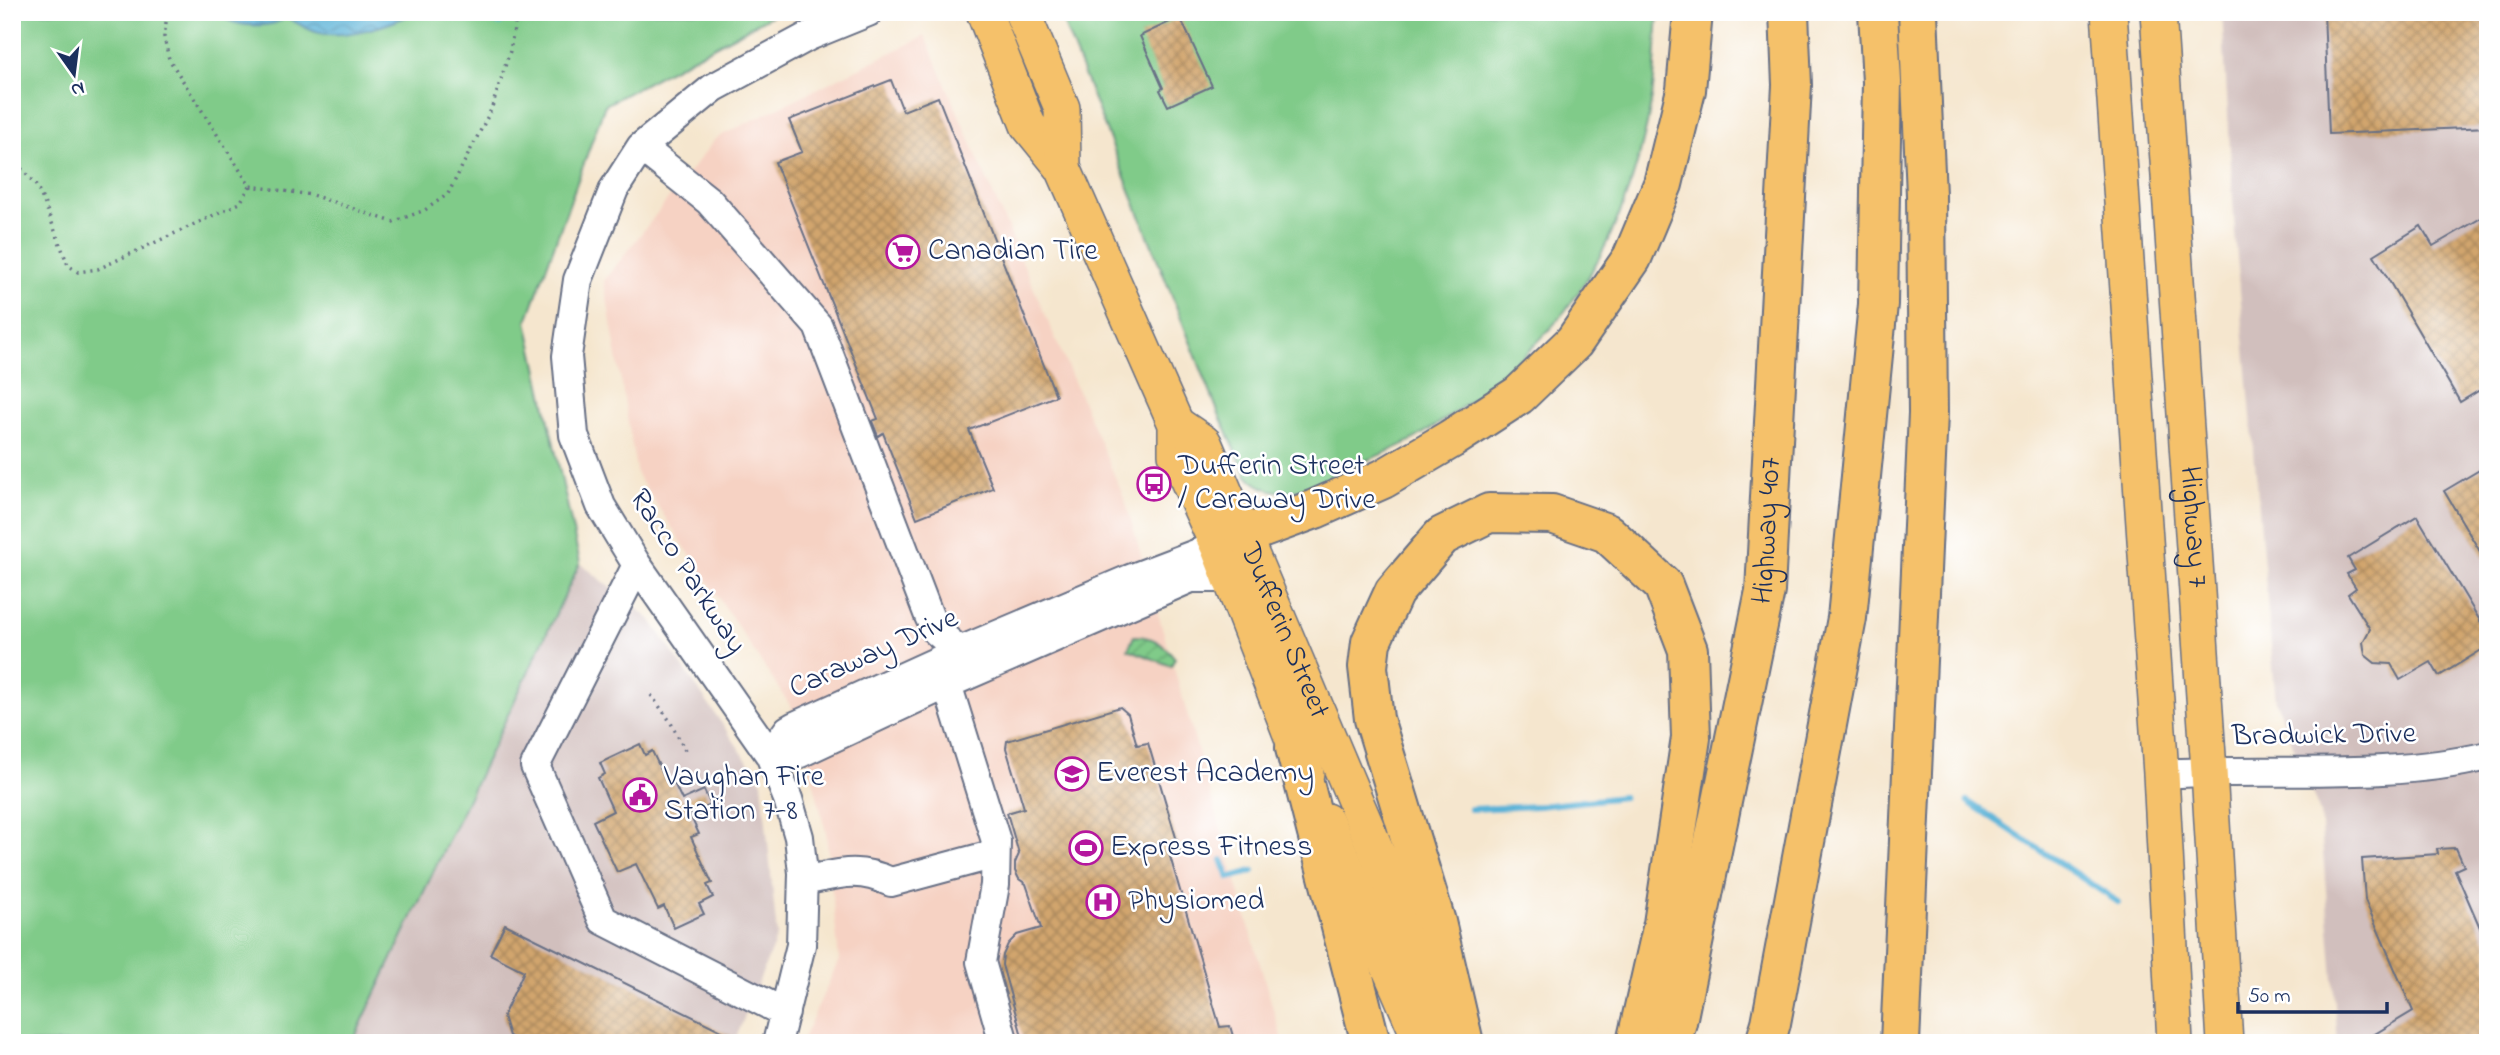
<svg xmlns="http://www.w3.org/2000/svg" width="2500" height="1055" font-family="'Indie Flower',sans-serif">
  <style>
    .built { fill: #f6d2c3 }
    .industrial { fill: #d1bfbd }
    .grass { fill: #80cb89; stroke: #4e7d74; stroke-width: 2 }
    .garden { fill: url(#garden-furrows); stroke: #4e7d74; stroke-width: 2 }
    .water { fill: url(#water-waves); stroke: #3a709a; stroke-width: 2 }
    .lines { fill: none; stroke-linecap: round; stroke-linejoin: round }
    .stream { stroke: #5ab2d7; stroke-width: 6 }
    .building { fill: url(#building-cross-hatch) }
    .minor-casing { stroke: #676f85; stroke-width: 32 }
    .major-casing { stroke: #676f85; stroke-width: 38 }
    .highway-casing { stroke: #676f85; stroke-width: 42 }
    .path { stroke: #676f85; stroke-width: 3.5; stroke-dasharray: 2 5; stroke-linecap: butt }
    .minor { stroke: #fff; stroke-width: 28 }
    .major { stroke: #f5c16b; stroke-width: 35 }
    .highway { stroke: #f5c16b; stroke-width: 38 }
    .labels { text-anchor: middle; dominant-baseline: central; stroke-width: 5; stroke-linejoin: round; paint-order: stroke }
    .poi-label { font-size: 30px; fill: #1b2f5e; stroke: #fff; text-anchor: start }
    .street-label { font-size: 30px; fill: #1b2f5e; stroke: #fff }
  </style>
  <defs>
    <pattern id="garden-furrows" width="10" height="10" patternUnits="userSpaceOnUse" patternTransform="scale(1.75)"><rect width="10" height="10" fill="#80cb89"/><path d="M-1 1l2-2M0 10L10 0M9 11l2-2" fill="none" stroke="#68a573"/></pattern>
    <pattern id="water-waves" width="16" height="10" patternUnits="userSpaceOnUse" patternTransform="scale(1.75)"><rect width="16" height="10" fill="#5ab2d7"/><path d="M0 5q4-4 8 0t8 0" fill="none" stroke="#4a91b2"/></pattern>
    <pattern id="building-cross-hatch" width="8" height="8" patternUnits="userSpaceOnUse" patternTransform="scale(1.75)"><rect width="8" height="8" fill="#d1a56d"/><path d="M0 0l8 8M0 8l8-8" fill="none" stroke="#a9875d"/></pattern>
  </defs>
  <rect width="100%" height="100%" fill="#fff"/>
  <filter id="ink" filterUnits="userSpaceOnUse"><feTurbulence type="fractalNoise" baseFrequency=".0143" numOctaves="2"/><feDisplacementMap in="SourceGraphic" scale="14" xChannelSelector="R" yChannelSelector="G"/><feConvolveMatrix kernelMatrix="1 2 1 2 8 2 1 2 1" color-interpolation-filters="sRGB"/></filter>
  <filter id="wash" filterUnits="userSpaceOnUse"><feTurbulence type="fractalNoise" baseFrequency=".00686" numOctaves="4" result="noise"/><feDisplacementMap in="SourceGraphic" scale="28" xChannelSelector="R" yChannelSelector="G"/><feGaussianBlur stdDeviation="1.57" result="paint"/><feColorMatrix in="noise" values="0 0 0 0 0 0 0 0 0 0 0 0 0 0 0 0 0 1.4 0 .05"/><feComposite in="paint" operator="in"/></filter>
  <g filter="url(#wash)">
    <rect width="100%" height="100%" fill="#f5e6ce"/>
    <path class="built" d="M925,36L1125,500L1283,1043H801L839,960L826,832L797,716L637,475L604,281L716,138Z"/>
    <path class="industrial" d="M2222,12H2488V1043H2338L2320,813L2276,702L2235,234Z
      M580,563L650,619L762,782L777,936L734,1043H352Z"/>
    <path class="grass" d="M16,12H778L605,105L527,321L580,563L352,1043H12V21Z
      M1059,12H1658C1656,40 1656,69 1652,97C1641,168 1612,249 1568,307C1532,355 1468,407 1416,438C1397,449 1374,457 1353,466C1316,483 1283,509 1247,476L1219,414Z"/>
    <path class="garden" d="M1134,636C1152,636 1163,643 1175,658L1171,666L1128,649Z"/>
    <path class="water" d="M220,12H415C391,25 343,40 316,32C306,29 296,22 286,17C274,28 243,27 228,20C225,19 223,15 220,12Z"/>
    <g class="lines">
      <path class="stream" d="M461,12L500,23
        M1967,801L2118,902
        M1471,809L1539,806L1623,797
        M1222,860L1229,878L1253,871"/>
    </g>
    <g id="blocks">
      <path class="building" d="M2324,12H2488V127L2329,134Z
        M1180,17L1212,86L1168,106L1160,90L1163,88L1140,36Z
        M891,80L903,111L938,97L1056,396L969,430L993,488L917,518L883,433L878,436L872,421L878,419L775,162L802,152L789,120Z
        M2488,214V385L2460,402L2374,255L2421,226L2433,246Z
        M2488,465V565L2444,491Z
        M2417,516L2488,634V646L2439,676L2431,662L2400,680L2391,664L2375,663L2365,655L2363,642L2370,629L2348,594L2356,588L2347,574L2355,570L2348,558Z
        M1120,707L1128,714L1137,745L1148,743L1180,851L1169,853L1220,1027L1230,1026L1235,1043H1024L1002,965L1003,955L1008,944L1017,935L1041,928L1026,884L1019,879L1015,871V863L1019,854L1007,813L1024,808L1006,748L1007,741Z
        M640,744L645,755L652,751L668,785L674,783L682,800L704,790L711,805L690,815L699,834L691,837L712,883L707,885L713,897L699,904L704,914L674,928L664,906L658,909L636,864L617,872L593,821L613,811L598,778L605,774L600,763Z
        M2456,848L2464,866L2455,870L2488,946V1043H2360L2413,1011L2365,900L2362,859L2438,854L2437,849Z
        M505,924L746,1043H523L509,1036L503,1016L524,971L490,954Z"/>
    </g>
  </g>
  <g filter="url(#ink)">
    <use href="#blocks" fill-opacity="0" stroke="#676f85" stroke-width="2"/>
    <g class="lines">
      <defs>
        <path id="minor" d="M641,147L709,201L818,326L929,616L936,631L960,651
          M637,565L535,766L603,920L785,1013
          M947,684L996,841L995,885L981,962L1004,1043
          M770,755L788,730L795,726L960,651L1130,579L1235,539
          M770,755L800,753L947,684L1191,578H1230
          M2161,774C2270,767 2381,781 2488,756
          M803,881C839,874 856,866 891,882L995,854
          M777,1043L801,945L803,873L799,837L788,799L770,755L637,565L601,506L574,435L567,356L578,280L614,189L641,147L713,88L809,36L868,12"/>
        <g id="major">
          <path d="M984,12L1028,125L1063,168L1176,424V454L1218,546L1306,773"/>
          <path d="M1022,12L1062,108L1063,168"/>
          <path d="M2109,12L2161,774L2175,1043"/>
          <path id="s1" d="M2158,12L2209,771L2225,1043"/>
          <path id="s2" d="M1176,424L1204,443L1447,1018"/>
          <path d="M1326,821L1422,1043"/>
        </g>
        <g id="highway">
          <path d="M1244,535L1315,509L1383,479L1451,439L1519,395L1574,342L1632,258L1663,184L1686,90L1693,12"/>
          <path d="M1295,748L1371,1043"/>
          <path d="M1464,1043L1436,922L1374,719L1368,667L1371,642L1394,592L1442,536L1489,513L1552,514L1607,533L1663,585L1688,650L1691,738L1663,924L1636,1043"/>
          <path id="s3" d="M1671,1043L1677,1022L1765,591L1792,85L1789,12"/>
          <path d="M1765,1043L1771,1023L1847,618L1878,304L1882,82L1878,12"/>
          <path d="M1900,1043L1928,413L1926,195L1918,12"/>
        </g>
      </defs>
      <use href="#minor" class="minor-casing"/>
      <use href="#major" class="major-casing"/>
      <use href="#highway" class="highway-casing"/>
      <path class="path" d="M167,15L164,37L169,59L250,186L312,195L393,222L425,210L448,194L491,110L510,51L517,12
        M12,158L35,184L44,202L68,265L78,272L98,269L240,203L250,186
        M651,695L670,721L687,754"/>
      <use href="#minor" class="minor"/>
      <use href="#major" class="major"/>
      <use href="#highway" class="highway"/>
    </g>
  </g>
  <defs>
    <symbol id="supermarket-ring" viewBox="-11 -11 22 22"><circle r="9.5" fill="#fff" stroke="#b5179e" stroke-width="1.5"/><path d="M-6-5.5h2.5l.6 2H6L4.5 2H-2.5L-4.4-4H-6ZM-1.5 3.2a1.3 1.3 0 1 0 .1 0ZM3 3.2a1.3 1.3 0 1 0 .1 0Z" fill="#b5179e"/></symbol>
    <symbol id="bus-ring" viewBox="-11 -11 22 22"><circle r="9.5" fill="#fff" stroke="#b5179e" stroke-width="1.5"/><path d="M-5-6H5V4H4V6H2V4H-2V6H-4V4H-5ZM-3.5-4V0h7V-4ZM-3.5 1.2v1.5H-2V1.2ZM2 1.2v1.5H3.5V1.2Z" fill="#b5179e"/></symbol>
    <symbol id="school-ring" viewBox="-11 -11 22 22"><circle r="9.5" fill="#fff" stroke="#b5179e" stroke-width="1.5"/><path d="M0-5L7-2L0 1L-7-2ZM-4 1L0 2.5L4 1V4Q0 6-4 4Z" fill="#b5179e"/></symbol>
    <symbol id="civic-ring" viewBox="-11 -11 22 22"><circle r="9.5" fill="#fff" stroke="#b5179e" stroke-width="1.5"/><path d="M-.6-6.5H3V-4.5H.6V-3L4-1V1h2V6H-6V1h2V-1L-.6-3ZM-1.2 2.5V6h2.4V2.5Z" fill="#b5179e"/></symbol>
    <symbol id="stadium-ring" viewBox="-11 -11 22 22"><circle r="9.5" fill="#fff" stroke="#b5179e" stroke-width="1.5"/><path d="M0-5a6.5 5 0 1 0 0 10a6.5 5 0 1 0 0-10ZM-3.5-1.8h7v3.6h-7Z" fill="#b5179e"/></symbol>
    <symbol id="hospital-ring" viewBox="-11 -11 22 22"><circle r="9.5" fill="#fff" stroke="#b5179e" stroke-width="1.5"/><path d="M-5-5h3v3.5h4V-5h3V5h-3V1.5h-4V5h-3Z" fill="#b5179e"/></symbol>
  </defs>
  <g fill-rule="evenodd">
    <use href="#supermarket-ring" x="884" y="233" width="38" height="38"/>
    <use href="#bus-ring" x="1135" y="465" width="38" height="38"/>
    <use href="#school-ring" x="1053" y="755" width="38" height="38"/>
    <use href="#civic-ring" x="621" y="776" width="38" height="38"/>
    <use href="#stadium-ring" x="1067" y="829" width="38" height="38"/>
    <use href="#hospital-ring" x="1084" y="883" width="38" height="38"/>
  </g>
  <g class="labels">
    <g class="poi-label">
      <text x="928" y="252">Canadian Tire</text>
      <text x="1178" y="467">Dufferin Street<tspan x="1178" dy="34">/ Caraway Drive</tspan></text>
      <text x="1096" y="774">Everest Academy</text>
      <text x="664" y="778">Vaughan Fire<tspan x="664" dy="34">Station 7-8</tspan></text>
      <text x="1110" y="848">Express Fitness</text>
      <text x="1128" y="902">Physiomed</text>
    </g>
    <g class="street-label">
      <text stroke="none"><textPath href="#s1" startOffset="516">Highway 7</textPath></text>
      <text stroke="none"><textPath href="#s3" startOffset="522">Highway 407</textPath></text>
      <text transform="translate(687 572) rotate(57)">Racco Parkway</text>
      <text stroke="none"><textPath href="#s2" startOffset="238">Dufferin Street</textPath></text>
      <text transform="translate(874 654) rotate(-24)">Caraway Drive</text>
      <text transform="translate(2324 736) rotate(-1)">Bradwick Drive</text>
    </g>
  </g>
  <rect width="2500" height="1055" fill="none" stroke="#fff" stroke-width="42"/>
  <g transform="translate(74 74) rotate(166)" stroke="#ffffff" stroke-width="5" paint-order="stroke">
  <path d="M0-5L12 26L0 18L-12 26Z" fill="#1b2f5e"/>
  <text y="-10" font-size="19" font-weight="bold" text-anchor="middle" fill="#1b2f5e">N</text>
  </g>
  <path d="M2238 1002v10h149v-10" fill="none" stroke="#1b2f5e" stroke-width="3.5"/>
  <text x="2248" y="1002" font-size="21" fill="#1b2f5e" stroke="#ffffff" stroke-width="5" paint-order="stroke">50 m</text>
</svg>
